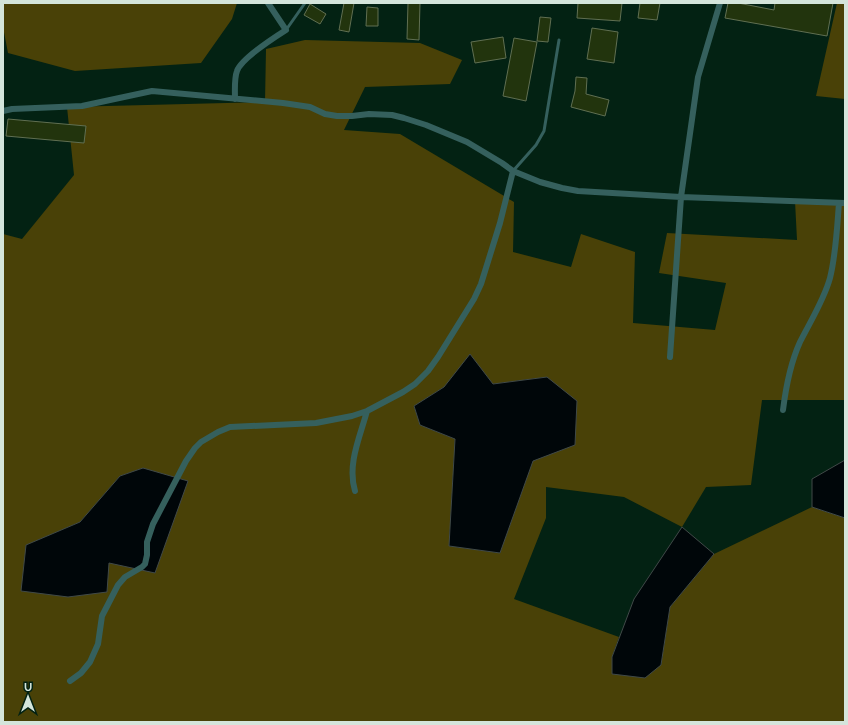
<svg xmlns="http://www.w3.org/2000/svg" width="848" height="725" font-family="Raleway,sans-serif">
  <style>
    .green { fill: #494107; fill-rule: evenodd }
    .water { fill: #000609; stroke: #404948 }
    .building { fill: #22340d; stroke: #606f52 }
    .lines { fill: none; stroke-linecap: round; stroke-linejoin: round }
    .service { stroke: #35605d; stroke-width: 3 }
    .minor { stroke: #35605d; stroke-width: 6 }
  </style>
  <rect width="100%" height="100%" fill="#032213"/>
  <path class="green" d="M3,3H237L232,19L201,63L75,71L8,53L3,27Z
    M837,3H845V99L816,96Z
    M305,40L420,43L462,60L450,84L365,87L344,130L400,134L514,202L513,252L571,267L581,234L635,252L633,323L715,330L726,283L659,273L667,233L797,240L795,201L845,202V400H762L751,485L706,487L682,527L624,497L546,487V518L514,599L619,637L612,657L661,665L670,607L714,554L812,507L845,518V722H3V234L22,239L74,175L67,107L265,102L266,49ZM547,377L575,444L533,460L500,553L449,546L455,439L420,425L414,406L444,387L493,384ZM143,468L108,563L27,545L80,522L120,476Z"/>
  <path class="water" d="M470,354L493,384L547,377L577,401L575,445L533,461L500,553L449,546L455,439L420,425L414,406L444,387Z
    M845,460V518L812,507V479Z
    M143,468L188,481L155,573L109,563L107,592L68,597L21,591L26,545L80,522L120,476Z
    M682,527L714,554L670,607L661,665L645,678L612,674V657L634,599Z"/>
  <path class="building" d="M344,3H354L349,32L339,30Z
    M408,3H420L419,40L407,39Z
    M578,3H622L620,21L577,18Z
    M640,3H660L657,20L638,18Z
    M728,3H738L774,10L775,3H833L827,36L725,18Z
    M310,4L326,14L320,24L304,15Z
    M367,7L378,8V26H366Z
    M540,17L551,18L548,42L537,41Z
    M592,28L618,32L614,63L587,59Z
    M503,37L506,58L475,63L471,42Z
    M514,38L537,42L526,101L503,96Z
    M576,77L587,78L586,94L609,100L605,116L571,107L575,91Z
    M8,119L86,126L84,143L6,136Z"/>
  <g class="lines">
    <path class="service" d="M286,30L305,3
      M513,171L536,145L544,131L559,40"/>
    <path class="minor" d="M235,99C235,91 234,79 237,71C241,59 275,37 286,30L268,3
      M3,111L12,109L82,106L152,91L283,103L310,107L325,114L337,116H352L369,114L392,115L404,118L426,125L467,142L502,163L513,171L540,182L562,188L578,191L681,197L845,203
      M670,357L681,197L698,77L720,3
      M783,410C786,386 790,364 800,342C810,322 824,300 830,278C836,254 837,228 839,203
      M355,491C347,464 360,437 367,411
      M70,681L81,673L90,662L98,644L102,616L118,585L125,577L142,567L145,564L147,555V542L153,524L186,461L195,448L201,442L218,432L230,427L316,423L352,416L367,411L403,392L415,384L428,371L438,357L474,299L481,284L500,223L513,171"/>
  </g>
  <rect width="848" height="725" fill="none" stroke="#d4e5db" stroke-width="8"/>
  <g transform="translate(28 697)" stroke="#032213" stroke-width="3" paint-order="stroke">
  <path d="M0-3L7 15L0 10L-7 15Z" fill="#d4e5db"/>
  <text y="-6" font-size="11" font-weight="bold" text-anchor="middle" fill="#d4e5db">U</text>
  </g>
</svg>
